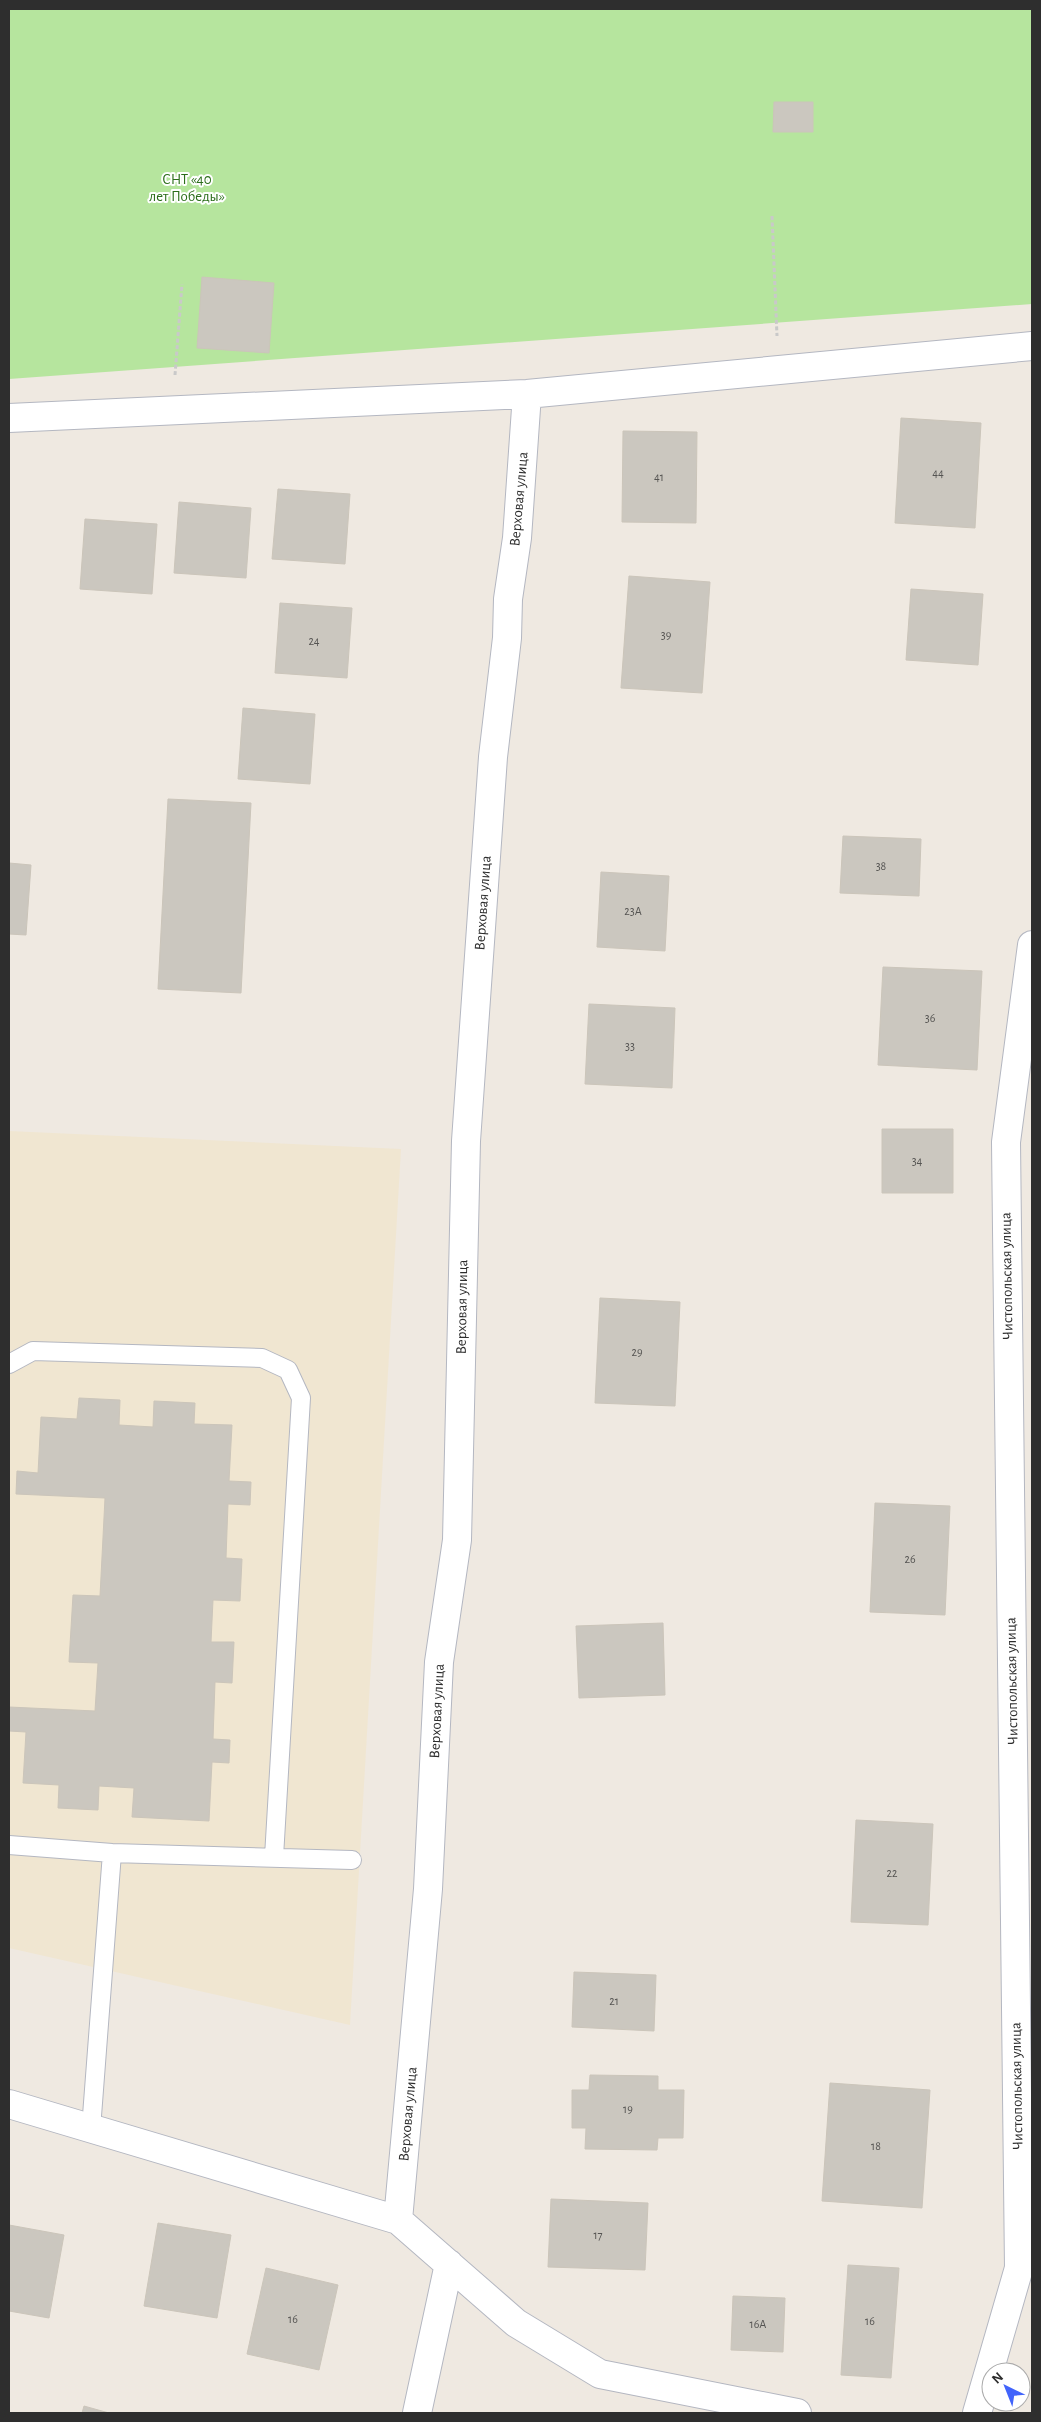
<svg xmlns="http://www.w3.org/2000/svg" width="1041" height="2422" font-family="'Alegreya Sans',sans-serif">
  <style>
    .education { fill: #f0e6d1 }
    .green { fill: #b6e59e }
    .building { fill: #cbc7bf; stroke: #cbc5ba }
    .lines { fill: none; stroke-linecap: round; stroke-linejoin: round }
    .service-casing { stroke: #b4b7c1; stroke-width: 20 }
    .minor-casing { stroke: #b4b7c1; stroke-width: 30 }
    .path { stroke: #c9c9c9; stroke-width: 3; stroke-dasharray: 4 2.5; stroke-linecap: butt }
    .service { stroke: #fff; stroke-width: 18 }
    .minor { stroke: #fff; stroke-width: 28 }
    .labels { text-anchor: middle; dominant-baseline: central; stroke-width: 4; stroke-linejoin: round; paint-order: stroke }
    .number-label { font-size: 12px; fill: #555452 }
    .park-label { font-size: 15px; fill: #2c6e1b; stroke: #fff }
    .street-label { font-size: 15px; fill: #2e2e2e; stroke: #fff }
  </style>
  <rect width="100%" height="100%" fill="#efe9e1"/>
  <path class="education" d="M9,1131L401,1149L350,2025L9,1948Z"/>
  <path class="green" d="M9,9H1032V304L9,379Z"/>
  <path class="building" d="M774,102H813V132H773Z
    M202,277L274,283L269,353L197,348Z
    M901,418L981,423L975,528L895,523Z
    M623,431L697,432L696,523L622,522Z
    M278,489L350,494L345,564L272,559Z
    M179,502L251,508L246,578L174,573Z
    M85,519L157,524L152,594L80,589Z
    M629,576L710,582L702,693L621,688Z
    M911,589L983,594L978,665L906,660Z
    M280,603L352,608L347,678L275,673Z
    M243,708L315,714L310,784L238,779Z
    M168,799L251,803L241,993L158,989Z
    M843,836L921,839L919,896L840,893Z
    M9,863L31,865L26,935L9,934Z
    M601,872L669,876L665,951L597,947Z
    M883,967L982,971L977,1070L878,1065Z
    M589,1004L675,1008L672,1088L585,1084Z
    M882,1129H953V1193H882Z
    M600,1298L680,1302L675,1406L595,1403Z
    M79,1398L120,1400L119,1425L153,1427L154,1401L195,1403L194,1424L232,1425L229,1481L251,1482L250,1505L228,1504L226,1558L242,1559L240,1601L213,1600L211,1642H234L232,1683L215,1682L213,1739L230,1740L229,1763L212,1762L209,1821L132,1817L134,1788L99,1786L98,1810L58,1808L59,1785L23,1783L26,1732L9,1731V1707L95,1711L98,1663L69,1662L73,1595L100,1596L105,1498L16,1494L17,1471L38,1473L41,1417L77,1419Z
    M875,1503L950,1506L945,1615L870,1612Z
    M663,1623L665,1695L579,1698L576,1626Z
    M856,1820L933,1824L928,1925L851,1922Z
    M574,1972L656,1975L654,2031L572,2027Z
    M590,2075L658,2076V2090H684L683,2138H658L657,2150L585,2149L586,2128H572V2090H589Z
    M830,2083L930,2090L922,2208L822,2201Z
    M551,2199L648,2203L645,2270L548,2267Z
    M158,2223L231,2235L217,2318L144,2306Z
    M9,2225L64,2235L49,2318L9,2311Z
    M848,2265L899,2268L891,2378L841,2375Z
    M266,2268L338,2285L319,2370L247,2354Z
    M733,2296L785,2298L783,2352L731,2350Z
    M84,2406L109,2413H82Z"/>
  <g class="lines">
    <defs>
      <path id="service" d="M9,1364L33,1351L262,1358L288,1370L301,1398L274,1857
        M9,1845L112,1853L352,1860
        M91,2129L112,1853"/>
      <path id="minor" d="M9,418L527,394L1032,346
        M9,2104L398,2220L516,2323L600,2374L797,2413
        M398,2220L428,1889L439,1662L457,1540L466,1141L493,757L507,638L508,599L517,538L527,394
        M417,2413L449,2264
        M977,2413L1019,2268L1006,1142L1032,945"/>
    </defs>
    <use href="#service" class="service-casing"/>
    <use href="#minor" class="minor-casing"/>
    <path class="path" d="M772,216L777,336
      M175,375L182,284"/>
    <use href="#service" class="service"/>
    <use href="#minor" class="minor"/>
  </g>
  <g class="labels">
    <g class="number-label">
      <text x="938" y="473">44</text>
      <text x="659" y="477">41</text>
      <text x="666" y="635">39</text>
      <text x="314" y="641">24</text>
      <text x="881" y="866">38</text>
      <text x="633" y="911">23А</text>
      <text x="930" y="1018">36</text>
      <text x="630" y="1046">33</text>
      <text x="917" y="1161">34</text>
      <text x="637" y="1352">29</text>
      <text x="910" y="1559">26</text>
      <text x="892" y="1873">22</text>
      <text x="614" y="2001">21</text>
      <text x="628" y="2109">19</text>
      <text x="876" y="2146">18</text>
      <text x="598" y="2235">17</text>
      <text x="293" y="2319">16</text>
      <text x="870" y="2321">16</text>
      <text x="758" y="2324">16А</text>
    </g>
    <g class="park-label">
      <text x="187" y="179">СНТ «40<tspan x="187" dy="17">лет Победы»</tspan></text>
    </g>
    <g class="street-label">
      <text transform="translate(519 499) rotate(-85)">Верховая улица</text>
      <text transform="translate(483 903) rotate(-86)">Верховая улица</text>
      <text transform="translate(1007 1276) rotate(-91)">Чистопольская улица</text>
      <text transform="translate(462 1307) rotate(-89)">Верховая улица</text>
      <text transform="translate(1012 1681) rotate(-91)">Чистопольская улица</text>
      <text transform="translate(437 1711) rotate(-87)">Верховая улица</text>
      <text transform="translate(1017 2086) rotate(-91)">Чистопольская улица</text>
      <text transform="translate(408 2114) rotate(-85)">Верховая улица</text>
    </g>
  </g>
  <rect width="1041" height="2422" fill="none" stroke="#2e2e2e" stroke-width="20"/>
  <g transform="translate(1006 2387) rotate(317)"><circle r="24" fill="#ffffff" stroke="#ababab"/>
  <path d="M0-4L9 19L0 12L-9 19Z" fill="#4264fb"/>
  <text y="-8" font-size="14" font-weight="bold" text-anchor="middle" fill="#2e2e2e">N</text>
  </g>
</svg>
